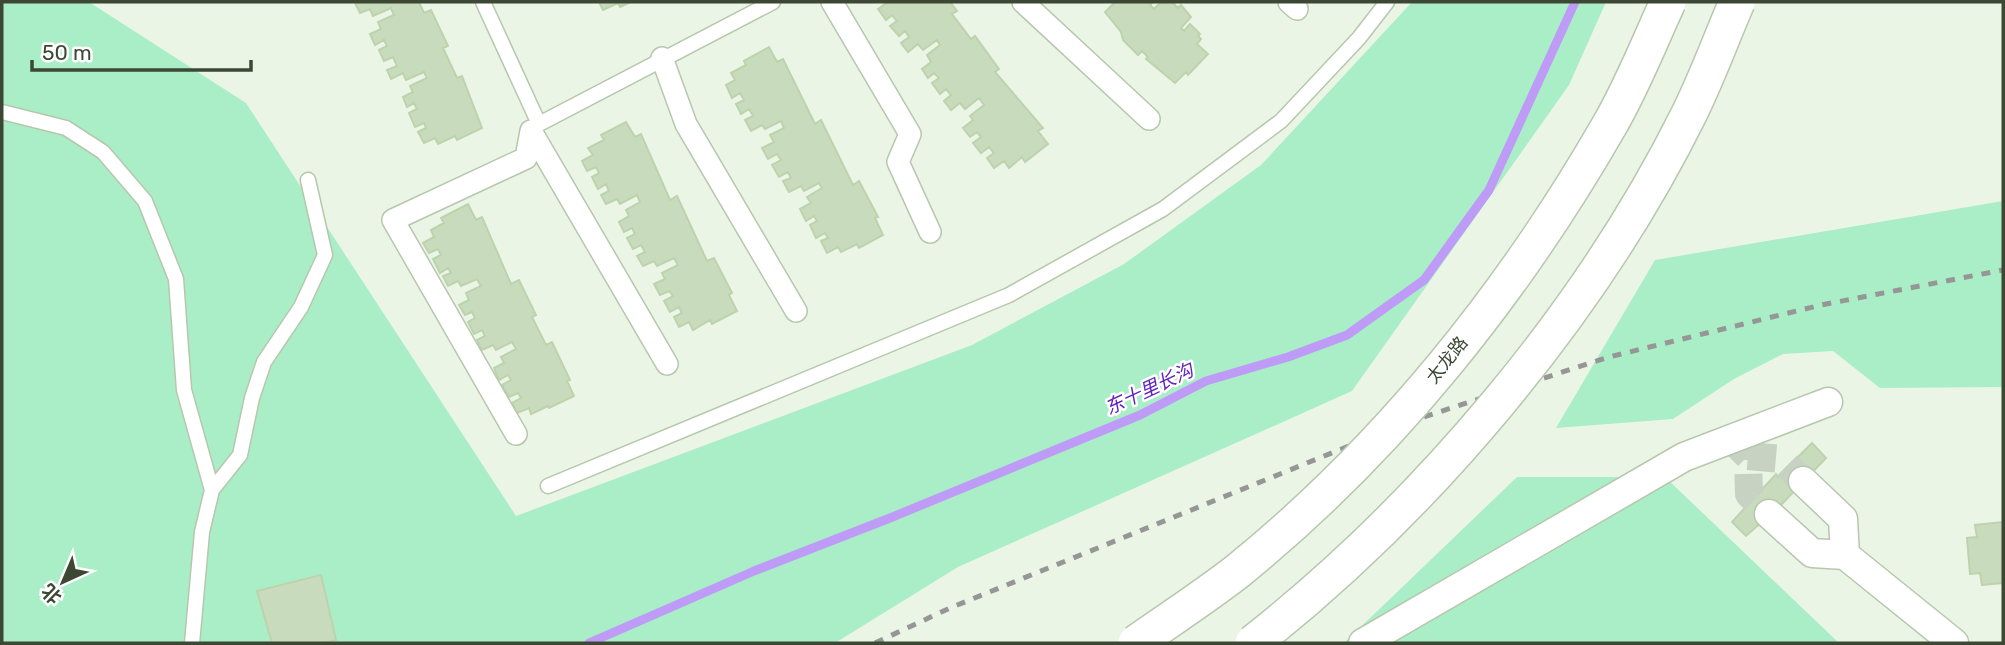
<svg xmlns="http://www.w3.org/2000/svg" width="2005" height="645" font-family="Rubik,'Noto Sans SC',sans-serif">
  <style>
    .green { fill: #aaeec7 }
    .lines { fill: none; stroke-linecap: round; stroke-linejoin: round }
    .stream { stroke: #bf9bf8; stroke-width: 9 }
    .building { fill: #c9dbbd; stroke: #bcd3ac; stroke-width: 2 }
    .minor-tunnel { stroke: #c8d2c2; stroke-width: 28; stroke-dasharray: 28 14; stroke-linecap: butt }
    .service-casing { stroke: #b7c7ad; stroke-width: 17 }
    .pedestrian-casing { stroke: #b7c7ad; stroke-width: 24 }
    .minor-casing { stroke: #b7c7ad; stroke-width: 31 }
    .service { stroke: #fff; stroke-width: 14 }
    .pedestrian { stroke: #fff; stroke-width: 21 }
    .minor { stroke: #fff; stroke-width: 28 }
    .rail { stroke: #969696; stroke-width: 5; stroke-dasharray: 9 9; stroke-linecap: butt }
    .tertiary-bridge-casing { stroke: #b7c7ad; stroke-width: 38; stroke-linecap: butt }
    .tertiary-bridge { stroke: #fff; stroke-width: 35 }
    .labels { text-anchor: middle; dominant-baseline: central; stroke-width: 5; stroke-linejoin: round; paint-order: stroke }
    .street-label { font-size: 18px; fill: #3c4834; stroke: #fff }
    .water-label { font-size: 19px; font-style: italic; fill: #6121c1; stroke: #fff }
  </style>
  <rect width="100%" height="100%" fill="#ebf5e6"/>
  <path class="green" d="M2,2H89L246,103L516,516L972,345L1124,264L1261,165L1412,2H1606L1569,85L1352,391L958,567L835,643H2Z
    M2003,201V387L1880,388L1833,351L1783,354L1734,379L1673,419L1556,428L1655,260Z
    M1517,477H1665L1839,643H1344Z"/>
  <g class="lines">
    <path class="stream" d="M589,643L754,571L890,518L1140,415L1206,381L1288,357L1347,335L1424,280L1489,190L1575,2"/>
  </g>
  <path class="building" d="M419,2L424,13L431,10L448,46L443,48L457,78L462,76L482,128L457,140L455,136L438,144L435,138L424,143L418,132L426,128L424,123L415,127L409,113L417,109L414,103L407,107L403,97L413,92L410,86L427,78L424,72L406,80L403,73L391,79L387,70L397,66L393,57L384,61L379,50L387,46L384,40L375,45L370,34L381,29L378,22L394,15L391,8L373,16L370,9L360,13L355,3Z
    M599,2H631L620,7L618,3L603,10Z
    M888,2H950L957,11L952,14L971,39L975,36L999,69L995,72L1043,128L1038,131L1048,144L1025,162L1022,157L1009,168L1004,161L994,168L987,158L994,153L989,147L981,153L973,143L981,137L977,132L970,137L963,128L973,120L970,116L984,105L979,98L965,109L960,103L951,110L944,101L951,95L946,89L940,94L932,83L939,78L934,73L928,78L922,69L931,62L927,55L940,45L937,40L923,50L918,44L908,52L901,43L909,37L905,31L899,36L890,26L897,21L892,15L886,20L878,9Z
    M1115,2H1153L1150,5L1154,9L1161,2H1172L1178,8L1181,5L1191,17L1181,28L1184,31L1190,24L1200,34L1198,36L1201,39L1197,44L1208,54L1188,75L1186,72L1175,83L1146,59L1148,57L1142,51L1138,55L1123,40L1121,32L1105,12Z
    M769,47L777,62L783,59L815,124L821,120L853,185L859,181L878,217L875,218L883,235L859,248L857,244L841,252L838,247L827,253L821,241L828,238L825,233L816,238L810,225L817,221L814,216L806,221L800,209L811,203L807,197L822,188L819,183L804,191L801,186L789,192L783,181L791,178L788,172L779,177L772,165L781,160L777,154L768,159L762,148L774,142L770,135L784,128L781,121L765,129L762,125L751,131L745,120L753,116L749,109L741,114L736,104L744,100L740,93L732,98L726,85L735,80L731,73L746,65L744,61Z
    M626,122L635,137L641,134L670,200L677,196L707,261L714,258L732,293L729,295L737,311L712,324L710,320L693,330L689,322L679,327L674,317L682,313L679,307L670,312L664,301L673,296L669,291L660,295L654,284L665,279L662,273L678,265L674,258L657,266L654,261L643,266L637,256L645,252L641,245L633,249L627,238L635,234L632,228L624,232L619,222L629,216L626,210L640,202L637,195L620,204L617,199L606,204L601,195L609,191L606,184L598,189L592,177L599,173L596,167L587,171L582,161L593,155L588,148L604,140L601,135Z
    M468,204L476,220L482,217L511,284L519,280L536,315L532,317L546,345L552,342L570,380L567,381L574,396L549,408L548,406L531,414L529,408L517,413L512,403L521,398L518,393L509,397L502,385L511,380L508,375L499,380L494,368L504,363L501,357L516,349L512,342L496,350L493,345L482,350L477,340L485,336L482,330L474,334L468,322L475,318L472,312L465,315L459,305L469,300L466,293L481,286L477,279L461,286L458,281L448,286L443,276L451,273L448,268L440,273L433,259L441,255L438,249L429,253L423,243L434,237L431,230L444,223L441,218Z
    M1812,443L1826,458L1780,506L1746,536L1732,522L1776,474L1778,477Z
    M2003,522V583L1982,585L1980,573L1970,574L1967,538L1977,537L1975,525Z
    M321,575L336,640L324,643H272L257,591Z"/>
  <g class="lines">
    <path class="minor-tunnel" d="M1731,439L1748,456L1749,494L1769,514
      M1748,456L1781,459L1803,481"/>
    <defs>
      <path id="service" d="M483,2L539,124L773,2
        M2,112L66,128L103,152L145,201L176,279L184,390L212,490
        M548,486L1009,295L1163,209L1281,121L1359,38L1387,2
        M192,643L202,532L212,490L240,455L252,398L264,362L301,307L325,255L308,180"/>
      <path id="pedestrian" d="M832,2L910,134L898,162L930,232
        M1023,2L1149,119
        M1289,2L1297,9
        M662,58L686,124L796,311
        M516,434L393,220L526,158L531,131L667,364"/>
      <path id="minor" d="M1769,514L1812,553L1845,555L1843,519L1803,481
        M1845,555L1954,643
        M1363,643L1684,457L1828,402"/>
    </defs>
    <use href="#service" class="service-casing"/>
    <use href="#pedestrian" class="pedestrian-casing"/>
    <use href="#minor" class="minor-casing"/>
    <use href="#service" class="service"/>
    <use href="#pedestrian" class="pedestrian"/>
    <use href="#minor" class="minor"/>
    <path class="rail" d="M875,643L950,608L1408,422L1609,357L1821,305L2003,270"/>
    <defs>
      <path id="tertiary-bridge" d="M1136,643C1170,619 1206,596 1239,570C1389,448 1513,293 1609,126C1632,87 1649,43 1668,2
        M1253,643C1426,507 1591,312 1689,114C1707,78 1721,39 1737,2"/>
    </defs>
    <use href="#tertiary-bridge" class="tertiary-bridge-casing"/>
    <use href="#tertiary-bridge" class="tertiary-bridge"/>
  </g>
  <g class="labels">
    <g class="street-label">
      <text transform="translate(1447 360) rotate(-51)">太龙路</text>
    </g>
    <g class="water-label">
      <text transform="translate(1149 389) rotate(-25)">东十里长沟</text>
    </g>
  </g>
  <rect width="2005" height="645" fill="none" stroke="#3c4834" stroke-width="7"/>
  <g transform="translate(63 582) rotate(224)" stroke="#ffffff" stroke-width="5" paint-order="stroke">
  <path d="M0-5L12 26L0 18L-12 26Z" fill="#3c4834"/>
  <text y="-10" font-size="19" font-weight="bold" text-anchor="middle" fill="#3c4834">北</text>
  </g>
  <path d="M32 60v10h219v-10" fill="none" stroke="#3c4834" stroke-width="3.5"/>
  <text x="42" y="60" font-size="21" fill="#3c4834" stroke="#ffffff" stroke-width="5" paint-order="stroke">50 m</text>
</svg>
